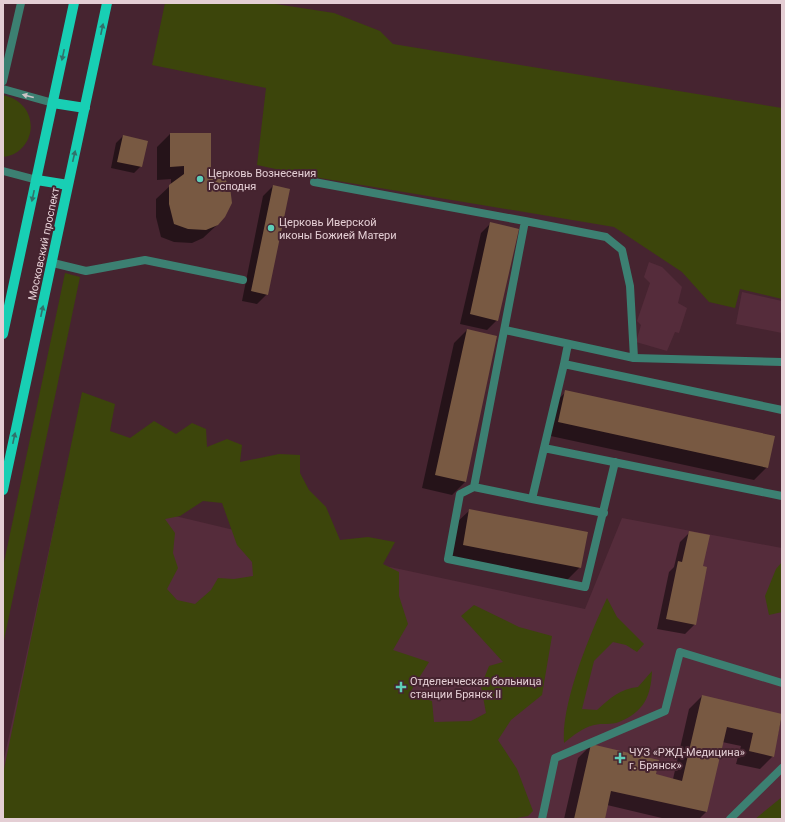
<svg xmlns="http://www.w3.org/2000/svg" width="785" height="822" font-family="Roboto,sans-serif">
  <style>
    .built { fill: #552c3b }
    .green { fill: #3c450b; fill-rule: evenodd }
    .shadow { fill: #0007 }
    .building { fill: #785942 }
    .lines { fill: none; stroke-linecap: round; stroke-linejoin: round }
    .lane { stroke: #3c8072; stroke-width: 8 }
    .street { stroke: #3c8072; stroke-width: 8 }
    .primary { stroke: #18cfb4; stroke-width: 10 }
    .oneway { fill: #31716b }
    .oneway2 { fill: #cbc2c5 }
    .poi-dot { fill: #5eceb8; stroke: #462430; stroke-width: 1.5 }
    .labels { text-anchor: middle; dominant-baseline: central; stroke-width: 4; stroke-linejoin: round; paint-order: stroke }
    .poi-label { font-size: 11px; fill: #e4ced4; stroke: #462430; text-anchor: start }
    .street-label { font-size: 11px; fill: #e4ced4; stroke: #462430 }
  </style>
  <rect width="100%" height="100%" fill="#462430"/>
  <path class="built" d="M649,262L662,267L682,287L678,303L687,308L679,333L675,332L667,351L636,342L641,325L637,321L650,283L644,277Z
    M742,292L782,301V333L736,324Z
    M62,489L376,564L585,609L622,518L782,548V819H3V764Z"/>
  <path class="green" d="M165,3H269L334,13L380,31L393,44L782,108V299L740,289L735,308L709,302L682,272L614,227L308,176L257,165L266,88L152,65Z
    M3,95C43,104 37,153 3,157Z
    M65,273L80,277L3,645V567Z
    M82,392L115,404L110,431L130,438L154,421L176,434L192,423L206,429L207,447L227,439L242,445L240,462L279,454L300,455V473L309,490L326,507L340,540L368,537L395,542L383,564L399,572V596L408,624L393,650L429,662L409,694L432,701L434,722L471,721L486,713L481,686L489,666L503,662L461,616L474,605L519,627L552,636L542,695L511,720L498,740L517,769L533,811L528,816L511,819H3V774ZM203,501L222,503L237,545L252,562L253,576L234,579L218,578L211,590L195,604L177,600L167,589L178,568L173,553L175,533L165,519L180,516Z
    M782,562V612L769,615L765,596L776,569Z
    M607,598L617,617L644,644L637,652L626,645L613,642L594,661L582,709L597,710C610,698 620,689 638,687L652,671C651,696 644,712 619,722C611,725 602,723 594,725C582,728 574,735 564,743C561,703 590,634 607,598Z
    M782,797V819H755Z"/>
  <path class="shadow" d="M170,134L210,169L217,225L203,238L192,243L174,242L161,237L156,217V199L171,185V179L157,180V147Z
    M123,136L141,166L134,173L111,168L116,143Z
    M273,186L267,294L257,304L242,301L263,196Z
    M491,223L497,320L487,330L460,324L481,233Z
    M467,330L465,482L452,495L422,488L454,343Z
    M566,392L767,467L754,480L546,435L552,405Z
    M470,510L580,567L567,580L450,558L456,523Z
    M690,532L702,567L695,624L685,634L657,629L669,572L674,567L680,542Z
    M702,696L782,715L773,756L760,769L736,764L741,746L722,742L706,812L699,819H666L607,805L604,819H564L578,758L591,745L655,775L673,779L689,709Z"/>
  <path class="building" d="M170,133H211V168L221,173L230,187L232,203L225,217L218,225L206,230L188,229L174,224L169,204V185L184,174V166L170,167Z
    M123,135L148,141L142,167L117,162Z
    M273,185L290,189L268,295L251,291Z
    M490,222L519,229L498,321L470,314Z
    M467,329L497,336L466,482L435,475Z
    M565,390L775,436L768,468L558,422Z
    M469,509L588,532L581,568L463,545Z
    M689,531L710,535L703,566L707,567L696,625L666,619L678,561L682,562Z
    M702,695L782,714L774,757L749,751L753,733L727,727L707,812L611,791L605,819H574L591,744L659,760L656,774L682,781Z"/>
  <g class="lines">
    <path class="lane" d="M3,81L21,3
      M314,182L525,221
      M53,263L86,271L145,260L243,280
      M505,330L634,358L630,286L622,250L606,237L525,221L474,487L460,494L448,559L585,587L615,462
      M568,344L564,364L782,410
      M564,364L544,448L782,496
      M544,448L532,499L604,513
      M474,487L532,499
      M542,819L555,758L665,711L680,652L782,683
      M730,819L782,768"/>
    <path class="street" d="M3,89L53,103
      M3,171L37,180
      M634,358L782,362"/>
    <path class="primary" d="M53,103L85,108
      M37,180L68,185
      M3,334L74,3
      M3,490L107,3"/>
  </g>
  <defs><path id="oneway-solid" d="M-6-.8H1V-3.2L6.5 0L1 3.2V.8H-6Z"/></defs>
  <g class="oneway">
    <use href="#oneway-solid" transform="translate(102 29) rotate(-78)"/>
    <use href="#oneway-solid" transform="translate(63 55) rotate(102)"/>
    <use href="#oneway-solid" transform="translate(74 156) rotate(-77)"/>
    <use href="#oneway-solid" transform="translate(33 196) rotate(102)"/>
    <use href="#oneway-solid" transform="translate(42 311) rotate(-78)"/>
    <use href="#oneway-solid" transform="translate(14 438) rotate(-78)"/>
  </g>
  <use class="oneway2" href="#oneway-solid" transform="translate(28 96) rotate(-165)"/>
  <g class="poi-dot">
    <circle cx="200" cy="179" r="4"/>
    <circle cx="271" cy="228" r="4"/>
    <path d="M399 681h4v4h4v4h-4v4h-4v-4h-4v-4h4z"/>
    <path d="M618 752h4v4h4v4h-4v4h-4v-4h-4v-4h4z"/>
  </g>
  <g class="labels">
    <g class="poi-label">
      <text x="208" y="173">Церковь Вознесения<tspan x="208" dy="13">Господня</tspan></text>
      <text x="279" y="222">Церковь Иверской<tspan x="279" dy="13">иконы Божией Матери</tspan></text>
      <text x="410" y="681">Отделенческая больница<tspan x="410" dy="13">станции Брянск II</tspan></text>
      <text x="629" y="752">ЧУЗ «РЖД-Медицина»<tspan x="629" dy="13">г. Брянск»</tspan></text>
    </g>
    <g class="street-label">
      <text transform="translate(44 244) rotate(-78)">Московский проспект</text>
    </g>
  </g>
  <rect width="785" height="822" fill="none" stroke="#e4ced4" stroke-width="8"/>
</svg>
